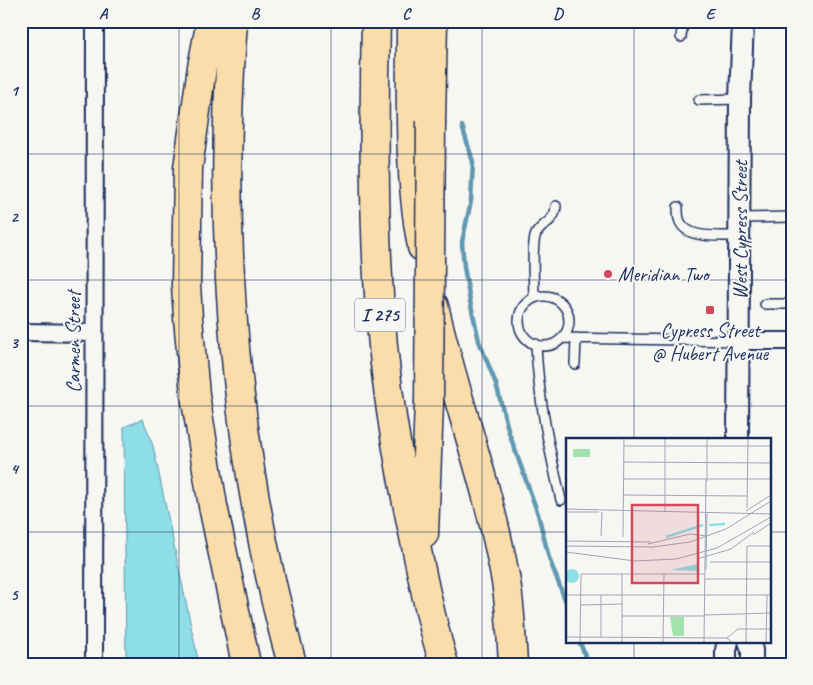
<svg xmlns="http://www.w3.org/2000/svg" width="813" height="685" font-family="Caveat,sans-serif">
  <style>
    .water { fill: #8ddee6; stroke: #5f98b0 }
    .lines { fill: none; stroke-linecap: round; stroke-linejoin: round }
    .stream { stroke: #5f98b0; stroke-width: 4.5 }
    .service-casing { stroke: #1b2f5e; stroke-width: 12 }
    .minor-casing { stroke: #1b2f5e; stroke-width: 20 }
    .tertiary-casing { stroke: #1b2f5e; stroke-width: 24 }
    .motorway-casing { stroke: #1b2f5e; stroke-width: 31 }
    .service { stroke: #f6f6f2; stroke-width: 9 }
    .minor { stroke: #f6f6f2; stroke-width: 16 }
    .tertiary { stroke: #f6f6f2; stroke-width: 20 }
    .motorway { stroke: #fbddab; stroke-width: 28 }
    .motorway-bridge-casing { stroke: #1b2f5e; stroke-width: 31; stroke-linecap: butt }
    .motorway-bridge { stroke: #fbddab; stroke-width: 28 }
    .grid { fill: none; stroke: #1b2f5e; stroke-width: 1; stroke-opacity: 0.55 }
    .poi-dot { fill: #d1495b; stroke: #f6f6f2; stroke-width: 2 }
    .labels { text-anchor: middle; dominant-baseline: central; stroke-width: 4; stroke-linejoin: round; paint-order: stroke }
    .shield { fill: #f6f6f2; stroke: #5d6b8a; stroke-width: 1 }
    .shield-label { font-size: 19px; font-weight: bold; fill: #1b2f5e }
    .street-label { font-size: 20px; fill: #1b2f5e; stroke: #f6f6f2 }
    .poi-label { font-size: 20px; fill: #1b2f5e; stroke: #f6f6f2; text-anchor: start }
    .inset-river { fill: none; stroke: #8ddee6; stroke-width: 2.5 }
    .inset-road { fill: none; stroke: #9ea6b7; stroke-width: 1 }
    .view { fill: #d1495b; fill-opacity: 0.15; stroke: #d1495b; stroke-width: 2.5 }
    .inset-edge { fill: none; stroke: #1b2f5e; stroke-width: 2.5 }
    .neatline { fill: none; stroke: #1b2f5e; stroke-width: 2 }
    .grid-label { font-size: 16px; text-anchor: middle; font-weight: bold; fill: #1b2f5e }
  </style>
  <rect width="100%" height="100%" fill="#f6f6f2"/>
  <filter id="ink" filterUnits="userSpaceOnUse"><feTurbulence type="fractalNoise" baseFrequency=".02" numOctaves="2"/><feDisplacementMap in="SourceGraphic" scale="10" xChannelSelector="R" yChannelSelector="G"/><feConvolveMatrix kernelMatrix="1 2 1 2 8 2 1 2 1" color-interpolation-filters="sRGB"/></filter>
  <g filter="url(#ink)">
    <path class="water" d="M143,419L153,446L199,664H126L124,427Z"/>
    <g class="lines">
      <path class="stream" d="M462,126L473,162L471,201L462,242L464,267L470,301L479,341L496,384L509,433L538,514L549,558L567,605
        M579,641L589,664"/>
      <defs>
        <path id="service" d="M681,37L683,23L685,21
          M699,100L740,99
          M678,207C678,211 678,216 679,219C685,241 722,235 739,236
          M740,218L792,217
          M519 321a25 25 0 1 1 50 0a25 25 0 1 1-50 0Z
          M534,298C534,285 531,244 536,234C543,222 555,222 556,206
          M765,304H792
          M562,338L739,341
          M536,344C538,397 549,448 561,500
          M575,364L576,338"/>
        <path id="minor" d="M21,332L94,333
          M739,341H792
          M94,664L95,21"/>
        <path id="tertiary" d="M738,439L740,99L743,21
          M749,641L752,650V664
          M726,664V650L728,641"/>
        <path id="motorway" d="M211,21L202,67L188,168L186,285L188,318L195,395L213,506L246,664
          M233,21C217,238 234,454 292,664
          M376,21C374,122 373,222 381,323C387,398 400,473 416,546C424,586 432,625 444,664
          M411,21C411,96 408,173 422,247
          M431,121L433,21
          M434,306C454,393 486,478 503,566C510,598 511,631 513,664
          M424,534L429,403"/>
      </defs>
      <use href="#service" class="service-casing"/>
      <use href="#minor" class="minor-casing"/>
      <use href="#tertiary" class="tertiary-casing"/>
      <use href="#motorway" class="motorway-casing"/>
      <use href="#service" class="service"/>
      <use href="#minor" class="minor"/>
      <use href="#tertiary" class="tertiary"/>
      <use href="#motorway" class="motorway"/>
      <defs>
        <path id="motorway-bridge" d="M429,403L431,121"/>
      </defs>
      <use href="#motorway-bridge" class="motorway-bridge-casing"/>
      <use href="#motorway-bridge" class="motorway-bridge"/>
    </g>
  </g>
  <path class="grid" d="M179,21V664M331,21V664M482,21V664M634,21V439M21,154H792M21,280H792M21,406H792M21,532H567M769,532H792M634,641V664"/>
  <g class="poi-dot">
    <circle cx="608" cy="274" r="5"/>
    <rect x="705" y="305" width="10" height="10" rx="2.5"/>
  </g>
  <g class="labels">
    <rect class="shield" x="355" y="298.5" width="50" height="33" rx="4"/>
    <g class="shield-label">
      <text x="380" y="315">I 275</text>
    </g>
    <g class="street-label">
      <text transform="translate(740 230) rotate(-90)">West Cypress Street</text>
      <text transform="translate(73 342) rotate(-90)">Carmen Street</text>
    </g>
    <g class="poi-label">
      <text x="618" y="274">Meridian Two</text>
      <text x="710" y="330" text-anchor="middle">Cypress Street<tspan x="710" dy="23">@ Hubert Avenue</tspan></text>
    </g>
  </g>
  <g transform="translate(566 438)">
    <rect width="205" height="205" fill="#f6f6f2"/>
    <path d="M7,11H24V19H7ZM104,179H118V198H107Z" fill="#a2e3ad"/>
    <path d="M132,126L134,133L106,132L109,131ZM-1 138a7 7 0 1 1 14 0a7 7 0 1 1-14 0Z" fill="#8ddee6"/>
    <path class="inset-river" d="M143,87L159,86M100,99L137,87"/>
    <path class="inset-road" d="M141,0V43M58,8H205M57,24L205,25M57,41H205M57,57L181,58M181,70L182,0M0,71L205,76M180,73L205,57M0,74H33M99,74V0M187,97L205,85M35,98L36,74M57,99L58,0M0,103L85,104M82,106L124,96L141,98M0,108L87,109L124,104L160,91L205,63M0,114L69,123L110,121L151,110L205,79M131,121L165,111L188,94M144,124H205M140,131L141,75M139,141H205M0,157H205M15,167L56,166M139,177L205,175M56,178H139M0,199L161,200L167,205M35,199V157M161,200L172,191H205M14,205L15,136H138M56,205V136M97,205L98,136M138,205L140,41M180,205L181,108H205M200,205L201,157"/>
    <path class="view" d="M66,67H132V145H66Z"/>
    <rect width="205" height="205" class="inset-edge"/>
  </g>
  <rect width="813" height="685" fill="none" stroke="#f6f6f2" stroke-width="55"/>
  <rect x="28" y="28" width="758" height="630" class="neatline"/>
  <g class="grid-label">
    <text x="103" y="19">A</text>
    <text x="255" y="19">B</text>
    <text x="406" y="19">C</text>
    <text x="558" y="19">D</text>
    <text x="710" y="19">E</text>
    <text x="14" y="96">1</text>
    <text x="14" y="222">2</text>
    <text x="14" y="348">3</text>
    <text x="14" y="474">4</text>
    <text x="14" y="600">5</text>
  </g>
</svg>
